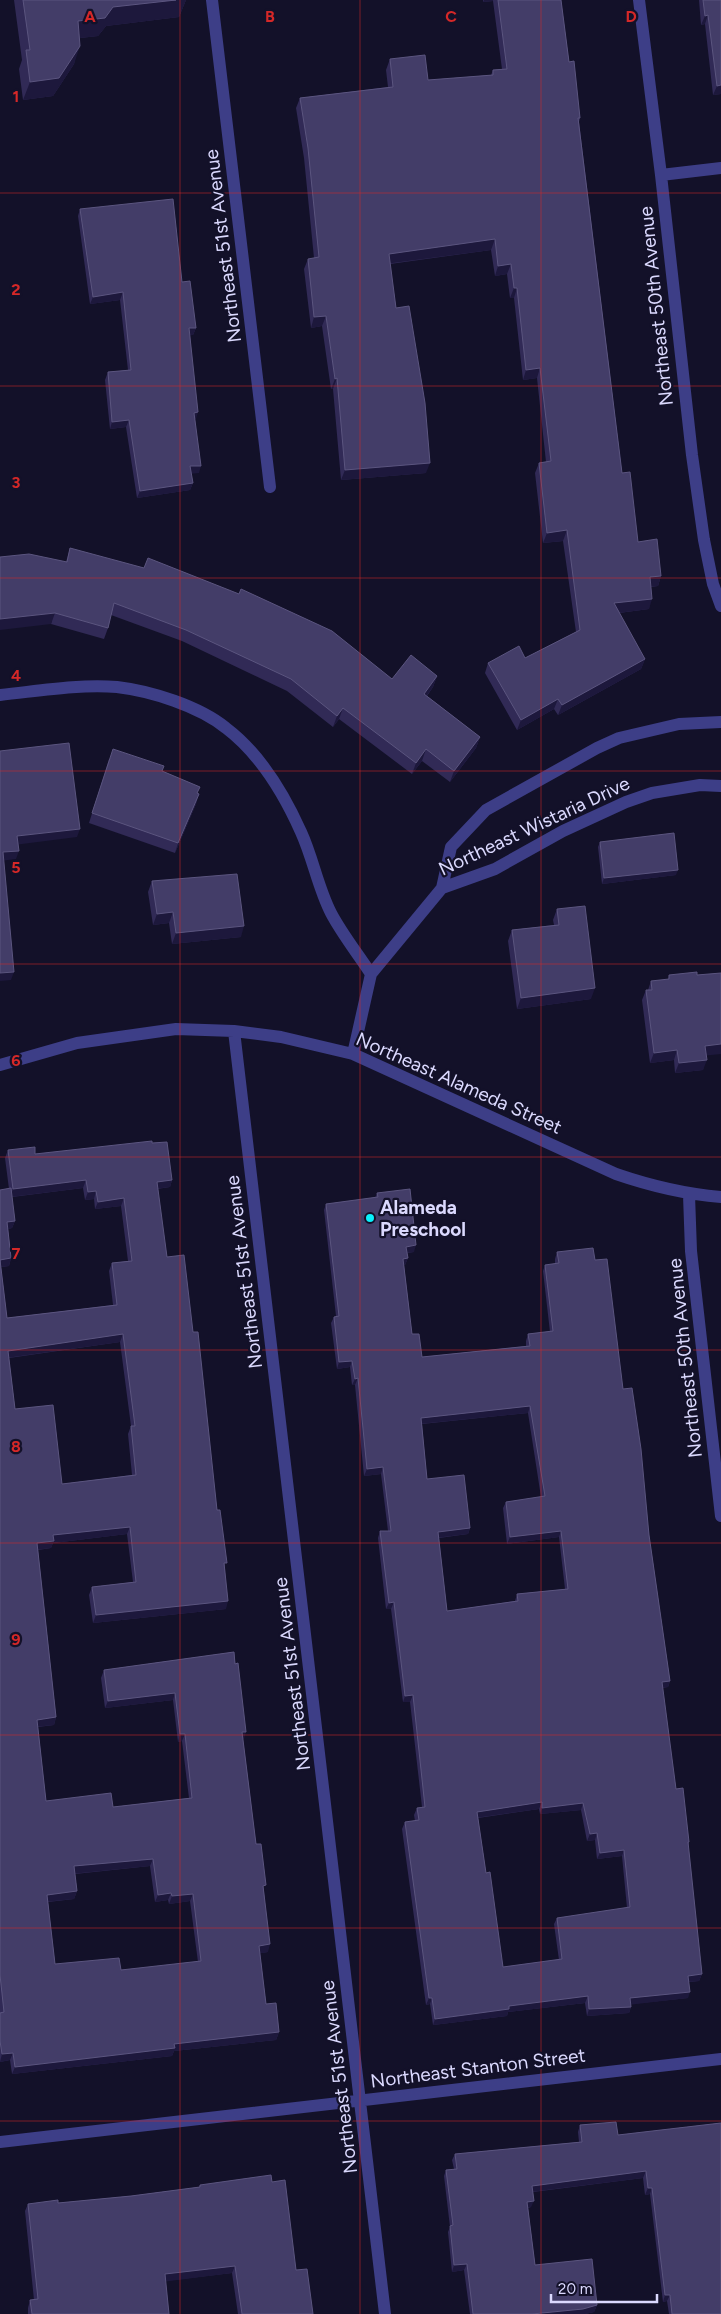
<svg xmlns="http://www.w3.org/2000/svg" width="721" height="2314" font-family="Figtree,sans-serif">
  <style>
    .lines { fill: none; stroke-linecap: round; stroke-linejoin: round }
    .street { stroke: #3d3e87; stroke-width: 12 }
    .wall { fill: #312a56; fill-rule: evenodd }
    .shaded-wall { fill: #1d183c }
    .building { fill: #433d68; stroke: #5b557f; fill-rule: evenodd }
    .grid { fill: none; stroke: #d62828; stroke-width: 1; stroke-opacity: 0.55 }
    .poi-dot { fill: #09f0fb; stroke: #131129; stroke-width: 2 }
    .labels { text-anchor: middle; dominant-baseline: central; stroke-width: 4.5; stroke-linejoin: round; paint-order: stroke }
    .street-label { font-size: 19px; fill: #dbd9fe; stroke: #131129 }
    .poi-label { font-size: 19px; font-weight: bold; fill: #dbd9fe; stroke: #131129; text-anchor: start }
    .grid-label { font-size: 16px; text-anchor: middle; font-weight: bold; fill: #d62828; stroke: #131129; stroke-width: 4.5; stroke-linejoin: round; paint-order: stroke }
  </style>
  <rect width="100%" height="100%" fill="#131129"/>
  <g class="lines">
    <path class="street" d="M212,0L270,487
      M639,0L661,175L692,455L704,540L713,584L721,606
      M661,175L721,168
      M0,695C39,691 78,684 117,687C151,691 199,706 226,728C259,753 284,794 301,832C313,858 318,888 331,913C342,934 358,954 371,974
      M442,888L451,847L486,810L597,748L619,738L679,724L721,722
      M234,1031L385,2314
      M353,1054L371,974L442,888L495,869L563,831L626,802L652,793L700,785L721,786
      M0,1065L77,1043L176,1029L234,1031L281,1037L353,1054L616,1174C651,1186 684,1194 721,1197
      M689,1195L691,1251L721,1516
      M0,2142L721,2059"/>
  </g>
  <path class="wall" d="M14,0H186L179,17L106,26L98,36L80,38L74,64L53,96L23,100L19,69L22,60Z
    M483,0H561L569,62L580,118L579,122L622,473L638,542L661,576L658,586L651,587L649,609L619,613L645,659L641,669L558,715L554,709L517,730L485,673L488,663L525,658L576,632L563,541L543,543L535,473L539,463L546,462L537,378L523,380L514,298H510L507,274L495,276L491,250L390,264L396,308L426,473L341,480L333,389H331L322,326L311,328L304,269L308,259L314,258L304,158L296,108L300,98L388,87L386,70L390,59L428,80L491,75L493,70L502,69L493,1L483,2Z
    M699,0H721V94L713,95L705,24L701,25Z
    M80,209L182,282L196,328L193,335H190L196,419H195L199,473H191L193,483L190,490L137,498L126,427L110,429L105,380L108,372L128,370L120,300L90,304L78,216Z
    M70,548L392,679L437,676L433,687L427,696L480,737L476,748L450,782L422,761L412,774L339,719L333,727L287,691L182,641L111,615L108,628L104,639L51,624L66,562Z
    M109,759L162,771L198,793L196,804L175,853L89,823Z
    M600,842L676,875L602,884L598,847Z
    M152,881L241,937L172,944L169,923L153,925L148,892Z
    M557,909L591,999L517,1009L508,941L512,930L554,925L553,920Z
    M669,975L706,1056L703,1070L675,1073L674,1060L650,1063L642,1000L646,990H648L651,981L668,980Z
    M152,1143L172,1180L170,1187L157,1189L167,1257L193,1332L225,1568L226,1609L93,1623L89,1595L92,1587L133,1582L127,1534L53,1543L51,1548L38,1550L56,1717L54,1725L38,1727L46,1801L113,1807L189,1798L182,1741L178,1742L173,1700L105,1708L101,1678L104,1670L234,1652L244,1739H243L256,1844L264,1891L268,1952L260,1953L266,2004L279,2032L276,2040L174,2051L172,2056L12,2074L10,2060L0,2062V1190L9,1189L5,1158L8,1150L35,1154ZM83,1188L85,1200L94,1199L95,1209L121,1206L128,1261L112,1263L109,1271L113,1305L7,1318L1,1267L9,1266L11,1258L8,1229L12,1228L15,1221L12,1197ZM120,1342L131,1426L128,1434L132,1475L62,1484L15,1409L9,1358ZM150,1866L155,1902L168,1900L169,1904L190,1901L198,1962L121,1970L55,1964L48,1902L74,1899L77,1891L75,1874Z
    M377,1193L414,1252L407,1253L408,1258L405,1265H404L412,1334L422,1357L526,1346V1341L528,1334L550,1332L543,1271L545,1265L555,1264V1259L557,1252L595,1260L623,1389L649,1535L670,1681L668,1687L662,1688L676,1789L689,1842L688,1846L702,1974L699,1981L689,1982L688,1998L631,2004V2007L629,2013L587,2016L585,2003L508,2012L507,2016L433,2025L430,2004L426,2005L402,1829L405,1822L415,1821L414,1815L417,1808L422,1807L410,1702H403L391,1609H386L378,1538L380,1531H388L381,1474L364,1476L355,1385H352L350,1367L337,1369L331,1323L334,1317L336,1316L324,1210L326,1204L375,1198ZM528,1413L541,1497L506,1502L503,1508L507,1544L559,1537L565,1589L517,1594L515,1601L447,1611L439,1538L468,1534L470,1528L427,1479L422,1424ZM539,1809L540,1814L581,1810L587,1841L595,1840L597,1859L622,1856L627,1908L557,1918L554,1924L559,1960L503,1967L486,1873L478,1818Z
    M721,2123V2314H669L667,2301L663,2302L650,2194L645,2195L643,2178L533,2192L531,2207L528,2208L535,2265L597,2305L594,2312L585,2314H470L464,2270L452,2272L448,2232L450,2227L444,2176L446,2170L454,2169L452,2160L455,2154L579,2142L578,2132L580,2125L618,2135Z
    M272,2182L296,2270L313,2314H238L232,2273L165,2281L169,2314H28V2308L30,2300H34L25,2211L28,2204L58,2203L131,2196L199,2187L200,2185Z"/>
  <path class="shaded-wall" d="M176,0H186L179,17L106,26L98,36L71,39L78,21L113,7Z
    M484,0H493V1L483,2Z
    M708,15L705,24L701,25L705,16Z
    M80,46L74,64L53,96L23,100L30,82Z
    M721,85V94L713,95L717,86Z
    M495,239L491,250L385,264L389,254Z
    M511,264L507,274L495,276L498,266Z
    M514,288H517L514,298H510Z
    M123,292L120,300L90,304L93,297Z
    M326,316L322,326L311,328L314,317Z
    M189,328H196L193,335L186,336Z
    M540,368L537,378L523,380L526,370Z
    M337,378L333,389H331L335,379Z
    M198,412L196,419L191,420L194,413Z
    M129,420L126,427L110,429L112,422Z
    M430,463L426,473L341,480L345,470Z
    M190,466H201L199,473L188,474Z
    M193,483L190,490L137,498L140,491Z
    M567,530L563,541L543,543L547,533Z
    M661,576L658,586L646,587L650,577Z
    M652,599L649,609L610,614L614,603Z
    M55,613L51,624L0,630V619Z
    M645,659L641,669L558,715L562,705Z
    M437,676L433,687L420,705L424,694Z
    M558,699L554,709L517,730L521,720Z
    M343,708L339,719L333,727L337,716Z
    M480,737L476,748L450,782L454,771Z
    M426,749L422,761L412,774L416,763Z
    M199,794L196,804L175,853L178,843Z
    M80,829L77,837L14,845L17,836Z
    M19,851L16,859L0,861L3,852Z
    M678,870L676,875L602,884L604,878Z
    M173,912L169,923L153,925L157,914Z
    M244,926L241,937L172,944L176,933Z
    M14,972L11,980L0,981V973Z
    M595,988L591,999L517,1009L521,998Z
    M721,1044V1054L701,1056L705,1046Z
    M677,1050L674,1060L650,1063L654,1053Z
    M707,1060L703,1070L675,1073L679,1063Z
    M86,1180L83,1188L10,1197L13,1189Z
    M172,1180L170,1187L154,1189L157,1182Z
    M96,1191L94,1199L85,1200L88,1192Z
    M124,1198L121,1206L95,1209L98,1202Z
    M15,1221L12,1228L5,1230L7,1222Z
    M416,1245L414,1252L404,1253L406,1247Z
    M11,1258L9,1266L0,1267V1260Z
    M408,1258L405,1265H401L403,1259Z
    M123,1334L120,1342L6,1358L8,1351Z
    M352,1361L350,1367L337,1369L339,1362Z
    M358,1378L355,1385H352L355,1379Z
    M530,1406L528,1413L419,1424L421,1418Z
    M383,1467L381,1474L364,1476L367,1469Z
    M130,1527L127,1534L53,1543L51,1548L35,1550L37,1543L53,1535Z
    M470,1528L468,1534L435,1538L438,1532Z
    M561,1531L559,1537L507,1544L510,1537Z
    M228,1601L226,1609L93,1623L96,1615Z
    M394,1602L391,1609H386L389,1603Z
    M670,1681L668,1687L659,1688L662,1682Z
    M175,1693L173,1700L105,1708L108,1701Z
    M413,1695L410,1702H403L405,1696Z
    M56,1717L54,1725L34,1727L37,1720Z
    M242,1732H246L244,1739L239,1740Z
    M180,1734H185L182,1741L178,1742Z
    M542,1802L539,1809L475,1818L477,1812Z
    M583,1803L581,1810L540,1814L542,1808Z
    M597,1833L595,1840L587,1841L590,1834Z
    M624,1850L622,1856L597,1859L600,1853Z
    M153,1859L150,1866L71,1874L74,1866Z
    M77,1891L74,1899L44,1902L47,1895Z
    M171,1893L168,1900L155,1902L158,1895Z
    M193,1894L190,1901L169,1904L172,1896Z
    M270,1944L268,1952L256,1954L259,1946Z
    M702,1974L699,1981L686,1982L688,1976Z
    M690,1992L688,1998L628,2005L630,1998Z
    M588,1996L585,2003L508,2012L507,2016L433,2025L435,2019L509,2006Z
    M429,1998H432L430,2004L426,2005Z
    M631,2007L629,2013L587,2016L589,2009Z
    M279,2032L276,2040L174,2051L172,2056L12,2074L15,2067L174,2044Z
    M13,2053L10,2060L0,2062L2,2054Z
    M646,2171L643,2178L530,2192L532,2186Z
    M648,2188H652L650,2194L645,2195Z
    M534,2201L531,2207L525,2208L527,2202Z
    M467,2264L464,2270L452,2272L454,2265Z
    M235,2266L232,2273L162,2282L165,2274Z
    M665,2295H670L667,2301L663,2302Z
    M597,2305L594,2312L585,2314H532Z"/>
  <path class="building" d="M23,0H176L113,7L105,18L78,21L80,46L59,78L30,82L26,50H30Z
    M498,0H561L569,62L574,61L580,118H578L622,473L630,472L638,542L657,539L661,576L650,577L652,599L614,603L645,659L562,705L558,699L521,720L488,663L519,646L525,658L580,630L567,530L547,533L539,463L551,461L540,368L526,370L517,288H514L511,264L498,266L495,239L389,254L396,308L409,306L425,403L430,463L345,470L337,378L335,379L326,316L314,317L308,259L319,257L308,148L300,98L393,87L390,59L425,55L428,80L493,75V70L507,69Z
    M703,0H721V85L717,86L708,15L705,16Z
    M173,199L182,282L190,281L196,328H189L198,412L194,413L201,466H190L193,483L140,491L129,420L112,422L108,372L131,370L123,292L93,297L80,209Z
    M70,548L144,568L148,558L239,594L241,589L332,631L392,679L411,655L437,676L424,694L480,737L454,771L426,749L416,763L343,708L337,716L291,679L186,630L114,603L108,628L55,613L0,619V557L29,554L67,562Z
    M69,743L80,829L17,836L19,851L3,852L14,972L0,973V751Z
    M113,749L164,766L162,771L200,787L197,793L199,794L178,843L92,813Z
    M674,833L678,870L604,878L600,842Z
    M237,874L244,926L176,933L173,912L157,914L152,881Z
    M585,906L595,988L521,998L512,930L559,925L557,909Z
    M697,972V975L721,973V1044L705,1046L707,1060L679,1063L677,1050L654,1053L646,990H652L651,981L669,979V975Z
    M152,1141V1143L167,1142L172,1180L157,1182L167,1257L184,1255L193,1332H198L217,1510H220L227,1563H224L228,1601L96,1615L92,1587L136,1582L130,1527L53,1535L54,1541L37,1543L56,1717L37,1720L46,1801L111,1793L113,1807L192,1798L185,1734H180L175,1693L108,1701L104,1670L234,1652L235,1664L238,1663L246,1732H242L256,1844H261L266,1885L263,1886L270,1944L259,1946L266,2004L276,2003L279,2032L174,2044L175,2048L15,2067L13,2053L2,2054L0,2041V2013L4,2012L0,1975V1190L11,1188L15,1221L7,1222L11,1258L0,1260L7,1318L117,1305L112,1263L132,1261L124,1198L98,1202L96,1191L88,1192L86,1180L13,1189L8,1150L35,1147V1154ZM123,1334L135,1426H131L136,1475L62,1484L53,1405L15,1409L8,1351ZM153,1859L158,1895L171,1893L172,1896L193,1894L201,1961L121,1970L119,1958L55,1964L47,1895L77,1891L74,1866Z
    M410,1189L416,1245L406,1247L408,1258L403,1259L412,1334H419L422,1357L530,1346L528,1334L553,1331L545,1265L559,1263L557,1252L593,1248L595,1260L607,1259L623,1389L632,1388L641,1449L649,1535L670,1681L662,1682L676,1789L683,1788L689,1842H688L702,1974L688,1976L690,1992L630,1998L631,2007L589,2009L588,1996L509,2006V2009L435,2019L432,1998H429L405,1822L419,1820L417,1808L425,1807L413,1695L405,1696L394,1602L389,1603L380,1531H391L383,1467L367,1469L358,1378L355,1379L352,1361L339,1362L334,1317L339,1316L326,1204L378,1197L377,1193ZM530,1406L545,1496L506,1502L510,1537L561,1531L568,1589L517,1594L518,1601L447,1611L438,1532L470,1528L464,1475L427,1479L421,1418ZM542,1802V1808L583,1803L590,1834L597,1833L600,1853L624,1850L630,1907L557,1918L562,1959L503,1967L490,1872L486,1873L477,1812Z
    M616,2122L618,2135L721,2123V2314H672L670,2295H665L652,2188H648L646,2171L532,2186L534,2201L527,2202L535,2265L592,2259L597,2305L583,2309L532,2314H473L467,2264L454,2265L450,2226L453,2225L446,2170L457,2169L455,2154L582,2142L580,2125Z
    M271,2175L272,2182L285,2180L296,2270L307,2269L313,2314H242L235,2266L165,2274L169,2314H32L30,2300L38,2299L28,2204L58,2200V2203L131,2196L200,2187V2185Z"/>
  <path class="grid" d="M180,0V2314M360,0V2314M541,0V2314M0,193H721M0,386H721M0,578H721M0,771H721M0,964H721M0,1157H721M0,1350H721M0,1543H721M0,1735H721M0,1928H721M0,2121H721"/>
  <circle class="poi-dot" cx="370" cy="1218" r="5"/>
  <g class="labels">
    <g class="street-label">
      <text transform="translate(223 246) rotate(-97)">Northeast 51st Avenue</text>
      <text transform="translate(656 306) rotate(-96)">Northeast 50th Avenue</text>
      <text transform="translate(534 826) rotate(-25)">Northeast Wistaria Drive</text>
      <text transform="translate(459 1083) rotate(24)">Northeast Alameda Street</text>
      <text transform="translate(244 1272) rotate(-97)">Northeast 51st Avenue</text>
      <text transform="translate(685 1358) rotate(-96)">Northeast 50th Avenue</text>
      <text transform="translate(292 1674) rotate(-97)">Northeast 51st Avenue</text>
      <text transform="translate(478 2068) rotate(-7)">Northeast Stanton Street</text>
      <text transform="translate(339 2077) rotate(-97)">Northeast 51st Avenue</text>
    </g>
    <g class="poi-label">
      <text x="380" y="1207">Alameda<tspan x="380" dy="22">Preschool</tspan></text>
    </g>
  </g>
  <g class="grid-label">
    <text x="90" y="22">A</text>
    <text x="270" y="22">B</text>
    <text x="451" y="22">C</text>
    <text x="631" y="22">D</text>
    <text x="16" y="102">1</text>
    <text x="16" y="295">2</text>
    <text x="16" y="488">3</text>
    <text x="16" y="681">4</text>
    <text x="16" y="873">5</text>
    <text x="16" y="1066">6</text>
    <text x="16" y="1259">7</text>
    <text x="16" y="1452">8</text>
    <text x="16" y="1645">9</text>
  </g>
  <path d="M551 2294v8h106v-8" fill="none" stroke="#dbd9fe" stroke-width="2.5"/>
  <text x="558" y="2294" font-size="15" fill="#dbd9fe" stroke="#131129" stroke-width="4" paint-order="stroke">20 m</text>
</svg>
